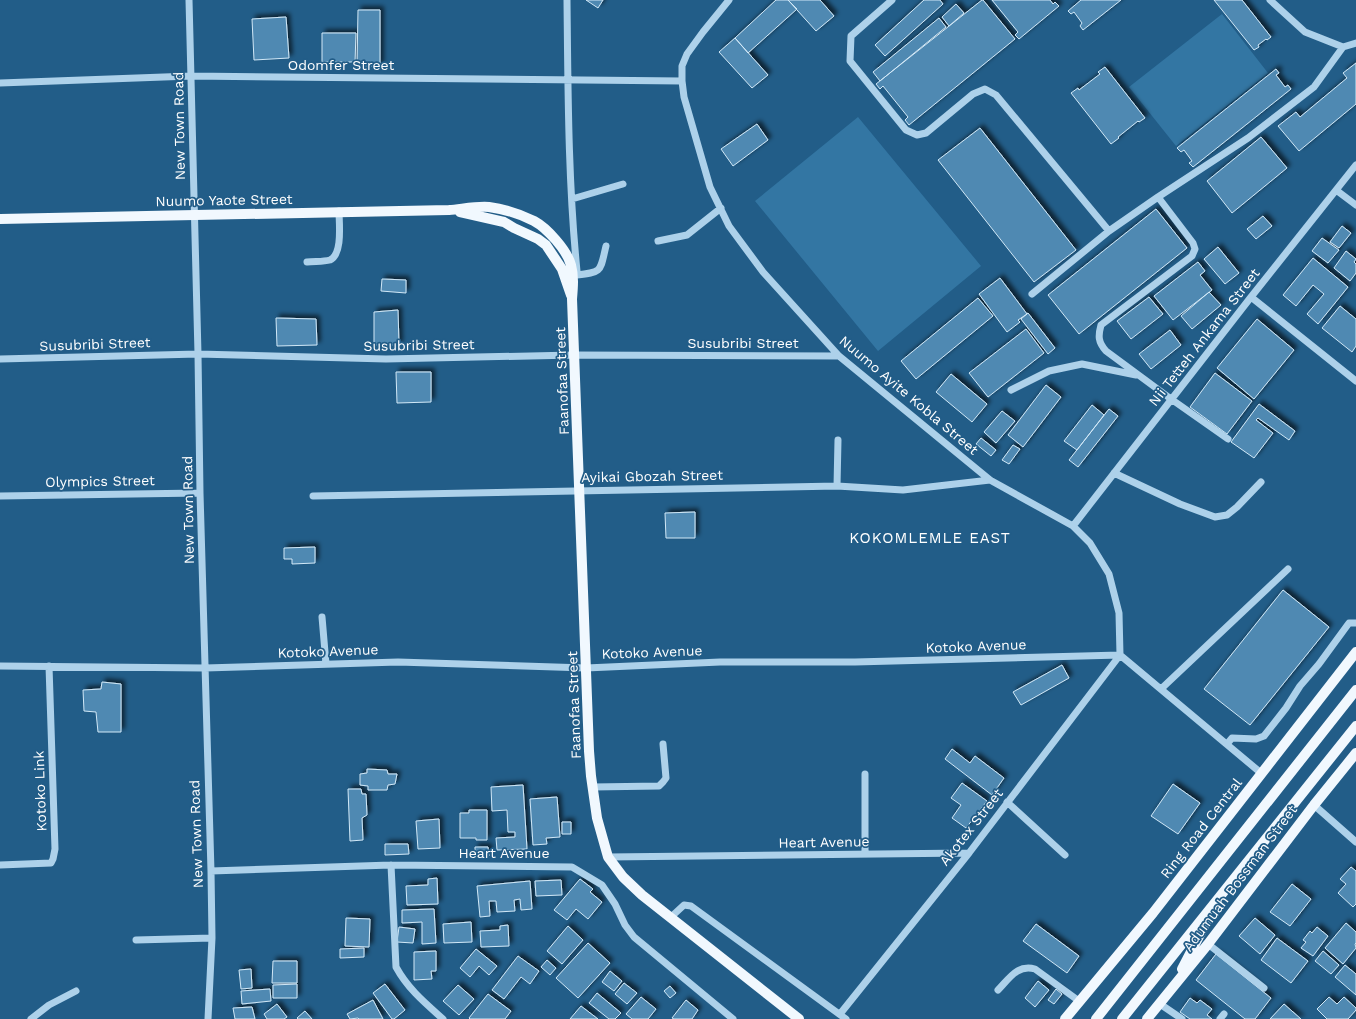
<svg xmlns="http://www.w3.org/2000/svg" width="1356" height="1019" font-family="'Work Sans',sans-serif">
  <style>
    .green { fill: #3376a3 }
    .building { fill: #4f89b2; stroke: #d1e8f7; filter: url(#shadow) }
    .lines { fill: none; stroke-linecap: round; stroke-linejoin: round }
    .minor { stroke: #add1ea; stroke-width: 7 }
    .major { stroke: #f1f8fe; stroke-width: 10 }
    .labels { text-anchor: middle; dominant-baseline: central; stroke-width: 3.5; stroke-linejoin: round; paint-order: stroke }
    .street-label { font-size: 14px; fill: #fff; stroke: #225d88 }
    .neighbourhood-label { font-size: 15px; letter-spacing: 1px; fill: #fff; stroke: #225d88 }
  </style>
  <defs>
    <filter id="shadow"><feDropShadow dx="3.5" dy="-3.5" stdDeviation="2" flood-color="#0009"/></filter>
  </defs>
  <rect width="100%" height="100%" fill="#225d88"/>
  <path class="green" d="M1222,14L1268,73L1176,146L1129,87Z
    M858,117L981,266L878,351L755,201Z"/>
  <path class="building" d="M586,0H603L598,8Z
    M776,0H788L797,9L748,53L735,38Z
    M788,0H820L834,16L816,31Z
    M924,0H940L943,4L885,56L875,45Z
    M982,0H983L1015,39L909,125L905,120L908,117L883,86L880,89L876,84Z
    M992,0H1050L1053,4L1055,2L1059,6L1019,39L1015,35L1018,32Z
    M1081,0H1121L1083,30L1080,26L1082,23L1074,12L1071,14L1068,11Z
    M1214,0H1242L1271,37L1267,40L1266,39L1258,45L1259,47L1254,50Z
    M956,4L964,13L949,26L942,17Z
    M358,10H380V66H357Z
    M286,17L289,58L254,60L252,19Z
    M939,18L946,27L880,81L873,72Z
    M322,33H356L355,62H322Z
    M735,38L768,75L752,88L719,52Z
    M1356,63V104L1299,151L1278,126L1296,112L1300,117L1347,78L1343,73Z
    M1105,67L1145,118L1139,122L1138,121L1118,137L1119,138L1111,144L1071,93L1078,88L1079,90L1100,74L1098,72Z
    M1276,69L1279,73L1276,75L1285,87L1288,85L1291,89L1193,167L1189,163L1192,161L1184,150L1181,152L1177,148Z
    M757,124L768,140L733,166L721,149Z
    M980,128L1076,250L1034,282L938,160Z
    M1261,137L1287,168L1232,213L1207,181Z
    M1156,209L1187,248L1079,334L1048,295Z
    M1263,216L1272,226L1256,239L1247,229Z
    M1342,226L1351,233L1339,248L1330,242Z
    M1322,238L1339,250L1328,263L1312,251Z
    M1218,247L1239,273L1225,284L1204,259Z
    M1346,251L1356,259L1354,262L1356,264V273L1350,281L1334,268Z
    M1313,258L1348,287L1318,324L1307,314L1324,294L1313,285L1296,306L1283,295Z
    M1198,262L1205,271L1200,275L1212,290L1173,320L1154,296Z
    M1000,278L1027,314L1018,320L1020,322L1007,332L979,294Z
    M382,279L406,280V293L381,291Z
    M1209,292L1221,305L1192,329L1181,316Z
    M1149,297L1163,314L1131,339L1117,321Z
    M978,298L993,316L916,379L901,361Z
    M1340,306L1356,319V346L1352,352L1322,328Z
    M398,310L399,345H374V312Z
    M1028,313L1055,348L1048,354L1021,319Z
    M276,318L316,319L317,345L277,346Z
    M1257,319L1294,350L1254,399L1217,368Z
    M1026,329L1044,353L988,397L969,373Z
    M1170,330L1181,345L1151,369L1139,354Z
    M396,372H431V402L397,403Z
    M1215,373L1252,401L1227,434L1190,407Z
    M951,374L987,404L972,422L936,392Z
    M1046,385L1061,397L1023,447L1008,435Z
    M1259,404L1295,431L1289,440L1258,418L1256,420L1273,433L1254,458L1231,442Z
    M1092,405L1104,415L1077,450L1064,441Z
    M1109,409L1118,416L1078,467L1069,460Z
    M1002,411L1015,421L996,443L984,432Z
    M981,438L996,450L991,456L976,444Z
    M1013,445L1020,449L1009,464L1002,460Z
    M695,512V538H666L665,513Z
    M315,547V563L292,564V559H284V548Z
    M1283,590L1329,627L1250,725L1204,689Z
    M1062,665L1069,678L1021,705L1013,692Z
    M102,682L121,684V732H98L96,712L84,711L83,690L101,689Z
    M952,749L970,763L975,756L1004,778L992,795L945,759Z
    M367,769L387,770L388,774H397L395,784L388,785L387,790H368V786L360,785V774L367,773Z
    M962,783L987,801L966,828L952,818L961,805L951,798Z
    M1173,784L1200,803L1178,834L1151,816Z
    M523,785L527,849L497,850L496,838L515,837V832H508L507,810L492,811L491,787Z
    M348,789H361L362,794H366L367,815L362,818L363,840L350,841Z
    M557,797L560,837L546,838L547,844L533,845L530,799Z
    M469,810H487V840H476V838H460V813H469Z
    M439,819L440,848L418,849L416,821Z
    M562,822H571V834H562Z
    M385,844H408L409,854L385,855Z
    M475,847H488L489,856H475Z
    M1351,867L1356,871V904L1353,907L1338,893L1346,884L1340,879Z
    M437,878L438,904L407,905L406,886L428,885V879Z
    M580,879L593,889L590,892L602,902L588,919L576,909L567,920L554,910Z
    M561,880L562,895L536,896L535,881Z
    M530,881L532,909L521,910L520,899L514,900L515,911L497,912L496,901H489L490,916L480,917L477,886Z
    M1292,884L1311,899L1290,926L1270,912Z
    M434,909L436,943L422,944V922L402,923V910Z
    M346,918L370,919L369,947L345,946Z
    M1255,918L1275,935L1260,954L1239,936Z
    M471,922L472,942L444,943L443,924Z
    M1346,923L1356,932V943L1355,944L1356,948L1343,964L1325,948Z
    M1036,924L1079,956L1067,973L1023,941Z
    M508,925L509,946L481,947L480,931L500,930V926Z
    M568,926L583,940L562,964L547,951Z
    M399,927L415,929L413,943L397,942Z
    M1317,927L1328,936L1313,956L1301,948L1306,942L1303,940L1310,931L1312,933Z
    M1277,938L1308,961L1291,983L1261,960Z
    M588,943L610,963L578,998L556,978Z
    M364,948V957L340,958V949Z
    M476,949L497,966L489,975L479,966L470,977L460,968Z
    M436,951V971H431L432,979L414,980V952Z
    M1323,951L1339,965L1331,974L1315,961Z
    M1216,954L1271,998L1255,1019H1245L1196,980Z
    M518,956L539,971L530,984L521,977L504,999L492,990Z
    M547,960L556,968L550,975L541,967Z
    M273,961H297V983H272Z
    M1345,965L1356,974V995L1335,977Z
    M251,969L252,988L241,989L239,970Z
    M610,971L622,981L614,991L602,982Z
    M1038,981L1049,990L1035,1007L1025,998Z
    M624,983L637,993L627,1004L615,994Z
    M297,984V998H273V985Z
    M385,984L405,1010L394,1019H392L373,993Z
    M458,985L474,999L459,1015L443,1001Z
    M670,986L676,993L670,998L664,991Z
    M270,989L271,1001L242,1004L241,991Z
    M1056,989L1062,994L1054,1004L1048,1000Z
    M597,993L621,1013L615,1019H609L589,1003Z
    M488,994L511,1011L505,1019H470L469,1018Z
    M641,997L656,1009L648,1019H632L626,1014Z
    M1329,997L1337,1004L1344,997L1356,1008V1010L1348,1019H1327L1317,1009Z
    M1190,998L1197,1003L1200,1000L1212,1009L1207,1015L1212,1019H1190L1180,1012Z
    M373,1000L383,1019H359L358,1018L350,1019L347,1014Z
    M686,1000L698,1010L692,1019H674L672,1018Z
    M277,1004L287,1017L284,1019H267L264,1014Z
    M1284,1004L1301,1019H1270Z
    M581,1006L598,1019H570Z
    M252,1007L255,1019H235L233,1008Z
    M305,1011L312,1019H298L297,1018Z"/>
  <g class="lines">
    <path class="minor" d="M189,0L198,354L200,493L211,871L212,938L208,1019
      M567,0C568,90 568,181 577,271
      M729,0L703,32L687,54L682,66V81L684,97L710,187L729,226L763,272L839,356L990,480L1073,526L1090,543L1109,574L1119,613L1120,655L969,853L840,1014
      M892,0L851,36L850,61L906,130L917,135L926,133L973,94L985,89L996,95L1109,231L1158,197L1248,138L1314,87L1343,47
      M1270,0L1305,32L1343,47L1356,43
      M0,83L191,76L682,81
      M1336,190L1356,205
      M1158,197L1193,243L1195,249L1192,256L1101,325C1098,336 1098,342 1106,351L1171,399L1228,439
      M572,199L623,184
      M658,241L687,235L721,208
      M307,262C314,261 323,262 330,260C343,254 339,223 339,211
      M577,275C603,272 600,271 606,246
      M1032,294L1109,231
      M1251,297L1356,381
      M0,359L198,354L386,359L574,355L839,356
      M1011,390L1049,371L1082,364L1136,375
      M1114,473L1180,504L1215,517L1227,515L1237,507L1261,482
      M837,486L838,440
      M0,496L200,493
      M313,496L837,486L903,490L990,480
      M1073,526L1251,297L1356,165
      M322,617L326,664
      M0,666L205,668L398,662L586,668L720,662H855L1120,655L1261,773
      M1161,689L1288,569
      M1227,744L1232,738L1256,739L1264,736L1286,708L1300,686L1319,664L1349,623H1356
      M865,774V854
      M593,787L659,786L663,782L666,778L663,744
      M1007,802L1065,855
      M1314,805L1356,842
      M608,857L969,853
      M0,865L51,863L53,859L55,849L49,666
      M391,865L396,967C408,989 425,1003 443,1019
      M211,871L391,865L572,867L602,885L615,904L625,925L634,937L733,1019
      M671,917L684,905L691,906L846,1019
      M136,940L212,938
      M1208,944L1264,988
      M998,990C1009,979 1017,964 1035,969L1079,1001
      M1160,1004L1182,1019
      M31,1019L49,1005L76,991
      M1220,1019L1224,1014"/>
    <path class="major" d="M460,212L504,222L514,228L538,239L546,245L562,269L571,295
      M0,219L449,210C462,209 476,206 489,207C504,209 520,214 534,221C547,228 567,250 571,265C574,276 573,287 572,299L589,751L591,776L597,818L608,857L623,877L642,895L799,1019
      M1182,969L1208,919
      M1065,1019L1153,913L1356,652
      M1096,1019L1356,690
      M1122,1019L1356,726
      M1147,1019L1208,944L1314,805L1356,753"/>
  </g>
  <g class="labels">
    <g class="street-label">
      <text x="341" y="65">Odomfer Street</text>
      <text transform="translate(179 126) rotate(-91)">New Town Road</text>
      <text transform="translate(224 200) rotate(-1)">Nuumo Yaote Street</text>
      <text transform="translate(1204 337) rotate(-52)">Nii Tetteh Ankama Street</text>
      <text x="743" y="343">Susubribi Street</text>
      <text transform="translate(95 344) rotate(-2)">Susubribi Street</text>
      <text transform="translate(419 345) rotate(-1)">Susubribi Street</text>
      <text transform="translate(562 381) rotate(-92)">Faanofaa Street</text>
      <text transform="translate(909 395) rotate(40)">Nuumo Ayite Kobla Street</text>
      <text transform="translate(652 476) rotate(-1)">Ayikai Gbozah Street</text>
      <text transform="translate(100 481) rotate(-1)">Olympics Street</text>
      <text transform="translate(188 510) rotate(-91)">New Town Road</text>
      <text transform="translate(976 646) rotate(-2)">Kotoko Avenue</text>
      <text transform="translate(328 651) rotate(-2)">Kotoko Avenue</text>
      <text transform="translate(652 652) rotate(-2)">Kotoko Avenue</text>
      <text transform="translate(574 705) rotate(-92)">Faanofaa Street</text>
      <text transform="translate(40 791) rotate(-92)">Kotoko Link</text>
      <text transform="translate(971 827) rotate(-52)">Akotex Street</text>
      <text transform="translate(1201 828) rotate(-52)">Ring Road Central</text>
      <text transform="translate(196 834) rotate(-92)">New Town Road</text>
      <text transform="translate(824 842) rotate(-1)">Heart Avenue</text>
      <text x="504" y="853">Heart Avenue</text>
      <text transform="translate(1240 878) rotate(-53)">Adumuah Bossman Street</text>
    </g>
    <g class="neighbourhood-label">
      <text x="930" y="538">KOKOMLEMLE EAST</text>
    </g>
  </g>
</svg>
